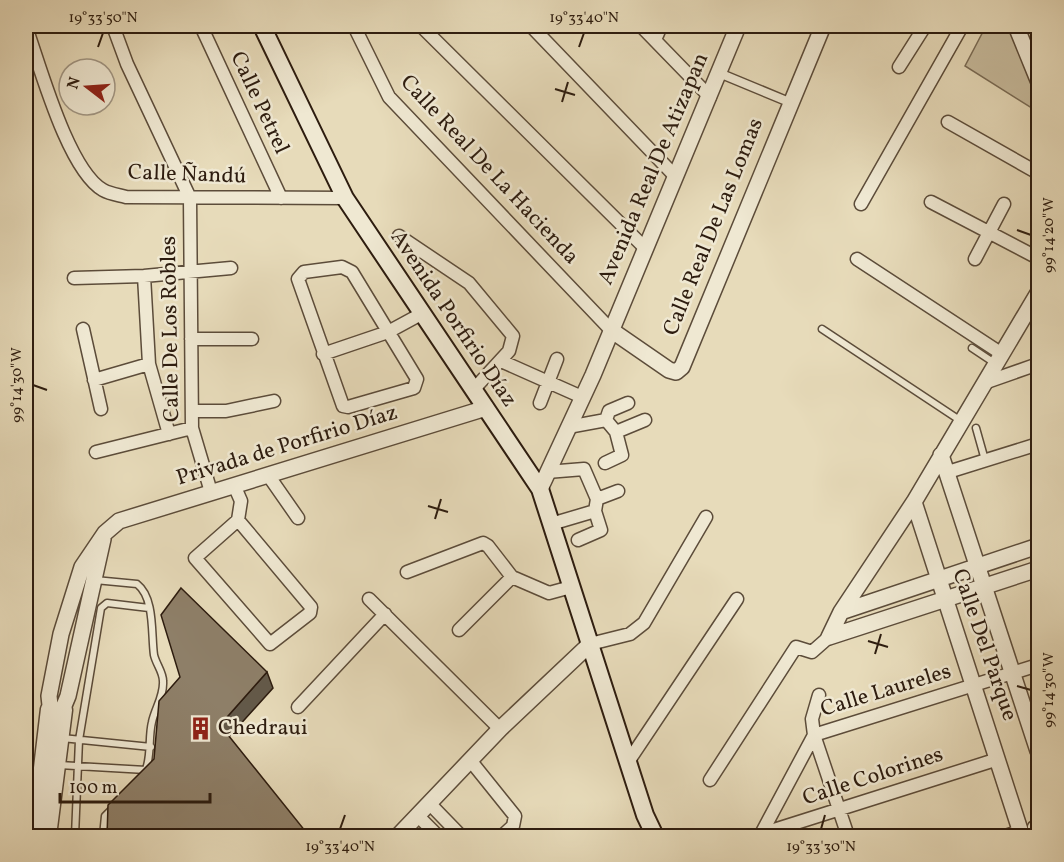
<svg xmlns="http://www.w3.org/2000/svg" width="1064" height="862" font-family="Vollkorn,serif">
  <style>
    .green { fill: #c7bb9d; stroke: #7a6c56; stroke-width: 1.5 }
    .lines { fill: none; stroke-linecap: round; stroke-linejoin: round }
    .service-casing { stroke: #5c4c3a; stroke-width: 9 }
    .pedestrian-casing { stroke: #5c4c3a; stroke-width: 11 }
    .minor-casing { stroke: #5c4c3a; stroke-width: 15 }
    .tertiary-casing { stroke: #5c4c3a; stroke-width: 18 }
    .secondary-casing { stroke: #2d1c0f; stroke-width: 20 }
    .service { stroke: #efe8d2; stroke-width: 6 }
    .pedestrian { stroke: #efe8d2; stroke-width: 8 }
    .minor { stroke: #efe8d2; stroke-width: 12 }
    .tertiary { stroke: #efe8d2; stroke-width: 15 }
    .secondary { stroke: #efe8d2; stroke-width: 16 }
    .shaded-wall { fill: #635949; stroke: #2d1c0f; stroke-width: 1.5 }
    .building { fill: #8e7f68; stroke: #2d1c0f; stroke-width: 1.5 }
    .ticks { fill: none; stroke: #2d1c0f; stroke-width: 2 }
    .labels { text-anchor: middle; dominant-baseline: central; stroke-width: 5; stroke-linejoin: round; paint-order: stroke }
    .street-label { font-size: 22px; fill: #2d1c0f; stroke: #efe8d2 }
    .poi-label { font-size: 22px; fill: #2d1c0f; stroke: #efe8d2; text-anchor: start }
    .neatline { fill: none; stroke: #2d1c0f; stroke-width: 2 }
    .ticks-label { font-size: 15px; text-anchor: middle; fill: #2d1c0f }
  </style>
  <rect width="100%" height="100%" fill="#e7dbba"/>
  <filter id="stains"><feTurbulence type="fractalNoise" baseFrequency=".00333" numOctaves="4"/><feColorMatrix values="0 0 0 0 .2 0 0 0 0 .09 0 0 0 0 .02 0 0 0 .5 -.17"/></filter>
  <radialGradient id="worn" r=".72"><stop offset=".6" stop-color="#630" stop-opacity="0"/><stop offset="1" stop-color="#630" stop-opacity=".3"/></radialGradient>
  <path class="green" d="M986,26H1012L1038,95V112L965,66Z"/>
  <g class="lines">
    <defs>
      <path id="service" d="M822,329L961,421
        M972,348L996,364
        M976,428L985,460
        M95,580L137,584C155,598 151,634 154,655C156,664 163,672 163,681C164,696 155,708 152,722C148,738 152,756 145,772
        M62,738L151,747
        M59,765L146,770
        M75,836L79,740L101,608L107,603L149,608
        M103,836L105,816L112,809"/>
      <path id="pedestrian" d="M719,73L789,102"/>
      <path id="minor" d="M113,26L127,64L190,198L192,428L211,492
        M201,26L281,198
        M354,26L389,97L611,330
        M421,26L645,248
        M531,26L676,177
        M641,26L710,97
        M26,27C40,66 68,170 103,190C110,194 119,195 126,197L345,198
        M655,40L661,26
        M899,67L925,26
        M948,122L1038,173
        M931,202L1038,258
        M861,204L962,26
        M399,236L469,283L513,336L509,351L474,389
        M857,259L1002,354
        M975,259L1004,204
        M342,267L352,272L417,379L414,388L348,407L343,406L298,279L304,272Z
        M144,276L149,364L169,434
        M74,278L144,276L231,268
        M83,329L101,409
        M191,339H252
        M323,354L388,332L423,313
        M501,361L582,397
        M94,380L149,364
        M984,383L1038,364
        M540,403L557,359
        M192,411H226L274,401
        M606,420L616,432L645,420
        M568,427L606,420L609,411L628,403
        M96,452L192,428
        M605,463L622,455L616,432
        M547,472L584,469L597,499L595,511L551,524
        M948,472L1038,444
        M268,475L298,518
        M234,485L241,501L238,520L195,558L270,644L310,613L311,607L238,520
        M597,499L618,491
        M578,540L601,530L595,511
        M407,572L483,543L488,546L512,577
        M369,599L500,729
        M459,630L512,577L549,593L571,587
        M590,644L630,634L644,623L706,517
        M298,707L385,614
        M470,760L515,816L513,826L502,836
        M628,762L737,599
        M710,780L796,647L812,652L829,637
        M429,803L461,836
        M417,815L438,836
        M1034,827L1038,825
        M761,834L998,759
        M29,836L35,810L47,709
        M50,836L66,710
        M760,836L814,735L812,719L819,695
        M848,836L814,735L1038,665
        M1005,836L1020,831"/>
      <path id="tertiary" d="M1016,26L1038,80
        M611,330L669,370L676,372L682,367L823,26
        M941,455L1038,751
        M540,489L593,375L738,26
        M914,502L1022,836
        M841,612L1038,546
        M829,637L841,612L914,502L1038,293
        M829,637L1038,569
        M54,730L68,696L103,539
        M41,836L53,733L49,696L61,634L82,567L105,533L119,521L486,408
        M398,836L500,729L590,644"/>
      <path id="secondary" d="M262,26L345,198L540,489L645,815L655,836"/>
    </defs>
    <use href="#service" class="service-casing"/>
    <use href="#pedestrian" class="pedestrian-casing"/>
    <use href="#minor" class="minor-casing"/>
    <use href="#tertiary" class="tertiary-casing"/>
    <use href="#secondary" class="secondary-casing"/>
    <use href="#service" class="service"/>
    <use href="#pedestrian" class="pedestrian"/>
    <use href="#minor" class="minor"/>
    <use href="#tertiary" class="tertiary"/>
    <use href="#secondary" class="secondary"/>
  </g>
  <path class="shaded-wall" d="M267,672L273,688L226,740L220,725Z"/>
  <path class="building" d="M181,588L267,672L220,725L306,832L303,837H107L108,805L154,759L159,701L180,677L161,615Z"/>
  <path class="ticks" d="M98,47L103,33M579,47L584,33M555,89L575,95M562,102L568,82M1017,230L1031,235M33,385L47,390M428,506L448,512M435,519L441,499M868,641L888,647M875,654L881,634M1017,686L1031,690M340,829L345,815M821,829L825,815"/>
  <defs>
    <symbol id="building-bare" viewBox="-9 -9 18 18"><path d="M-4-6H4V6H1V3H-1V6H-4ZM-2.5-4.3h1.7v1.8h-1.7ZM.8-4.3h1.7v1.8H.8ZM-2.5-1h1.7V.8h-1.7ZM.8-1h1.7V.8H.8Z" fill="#8f2418" stroke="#efe8d2" stroke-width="2.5" paint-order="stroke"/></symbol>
  </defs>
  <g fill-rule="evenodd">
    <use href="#building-bare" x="184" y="712" width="33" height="33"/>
  </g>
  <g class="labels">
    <g class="street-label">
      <text transform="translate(259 103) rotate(65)">Calle Petrel</text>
      <text transform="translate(654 169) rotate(-67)">Avenida Real De Atizapan</text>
      <text transform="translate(489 170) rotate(47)">Calle Real De La Hacienda</text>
      <text transform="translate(187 175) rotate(2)">Calle Ñandú</text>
      <text transform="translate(714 227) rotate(-68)">Calle Real De Las Lomas</text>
      <text transform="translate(453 319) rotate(56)">Avenida Porfirio Díaz</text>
      <text transform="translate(171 329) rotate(-91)">Calle De Los Robles</text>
      <text transform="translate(287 446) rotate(-17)">Privada de Porfirio Díaz</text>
      <text transform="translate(984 645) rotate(71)">Calle Del Parque</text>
      <text transform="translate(886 691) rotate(-17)">Calle Laureles</text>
      <text transform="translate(873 777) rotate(-18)">Calle Colorines</text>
    </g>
    <g class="poi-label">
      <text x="218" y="728">Chedraui</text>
    </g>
  </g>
  <rect width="1064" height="862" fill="none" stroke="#e7dbba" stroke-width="66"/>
  <g transform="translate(87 87) rotate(287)"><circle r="28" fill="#efe8d2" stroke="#a19684" stroke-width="1.5"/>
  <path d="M0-4.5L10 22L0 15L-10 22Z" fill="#8f2418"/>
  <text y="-9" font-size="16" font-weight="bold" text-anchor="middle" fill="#2d1c0f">N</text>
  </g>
  <path d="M60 793v9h150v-9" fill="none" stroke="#2d1c0f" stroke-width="3"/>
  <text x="69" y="793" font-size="18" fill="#2d1c0f" stroke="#efe8d2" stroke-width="4.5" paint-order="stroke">100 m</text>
  <rect x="33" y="33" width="998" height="796" class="neatline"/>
  <g class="ticks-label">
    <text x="103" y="22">19°33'50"N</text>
    <text x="584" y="22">19°33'40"N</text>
    <text transform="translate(1048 235) rotate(-90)" y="5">99°14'20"W</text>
    <text transform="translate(16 385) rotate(-90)" y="5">99°14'30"W</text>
    <text transform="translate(1048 690) rotate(-90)" y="5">99°14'30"W</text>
    <text x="340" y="851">19°33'40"N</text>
    <text x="821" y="851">19°33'30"N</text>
  </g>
  <rect width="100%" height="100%" filter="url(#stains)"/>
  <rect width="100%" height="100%" fill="url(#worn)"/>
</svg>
